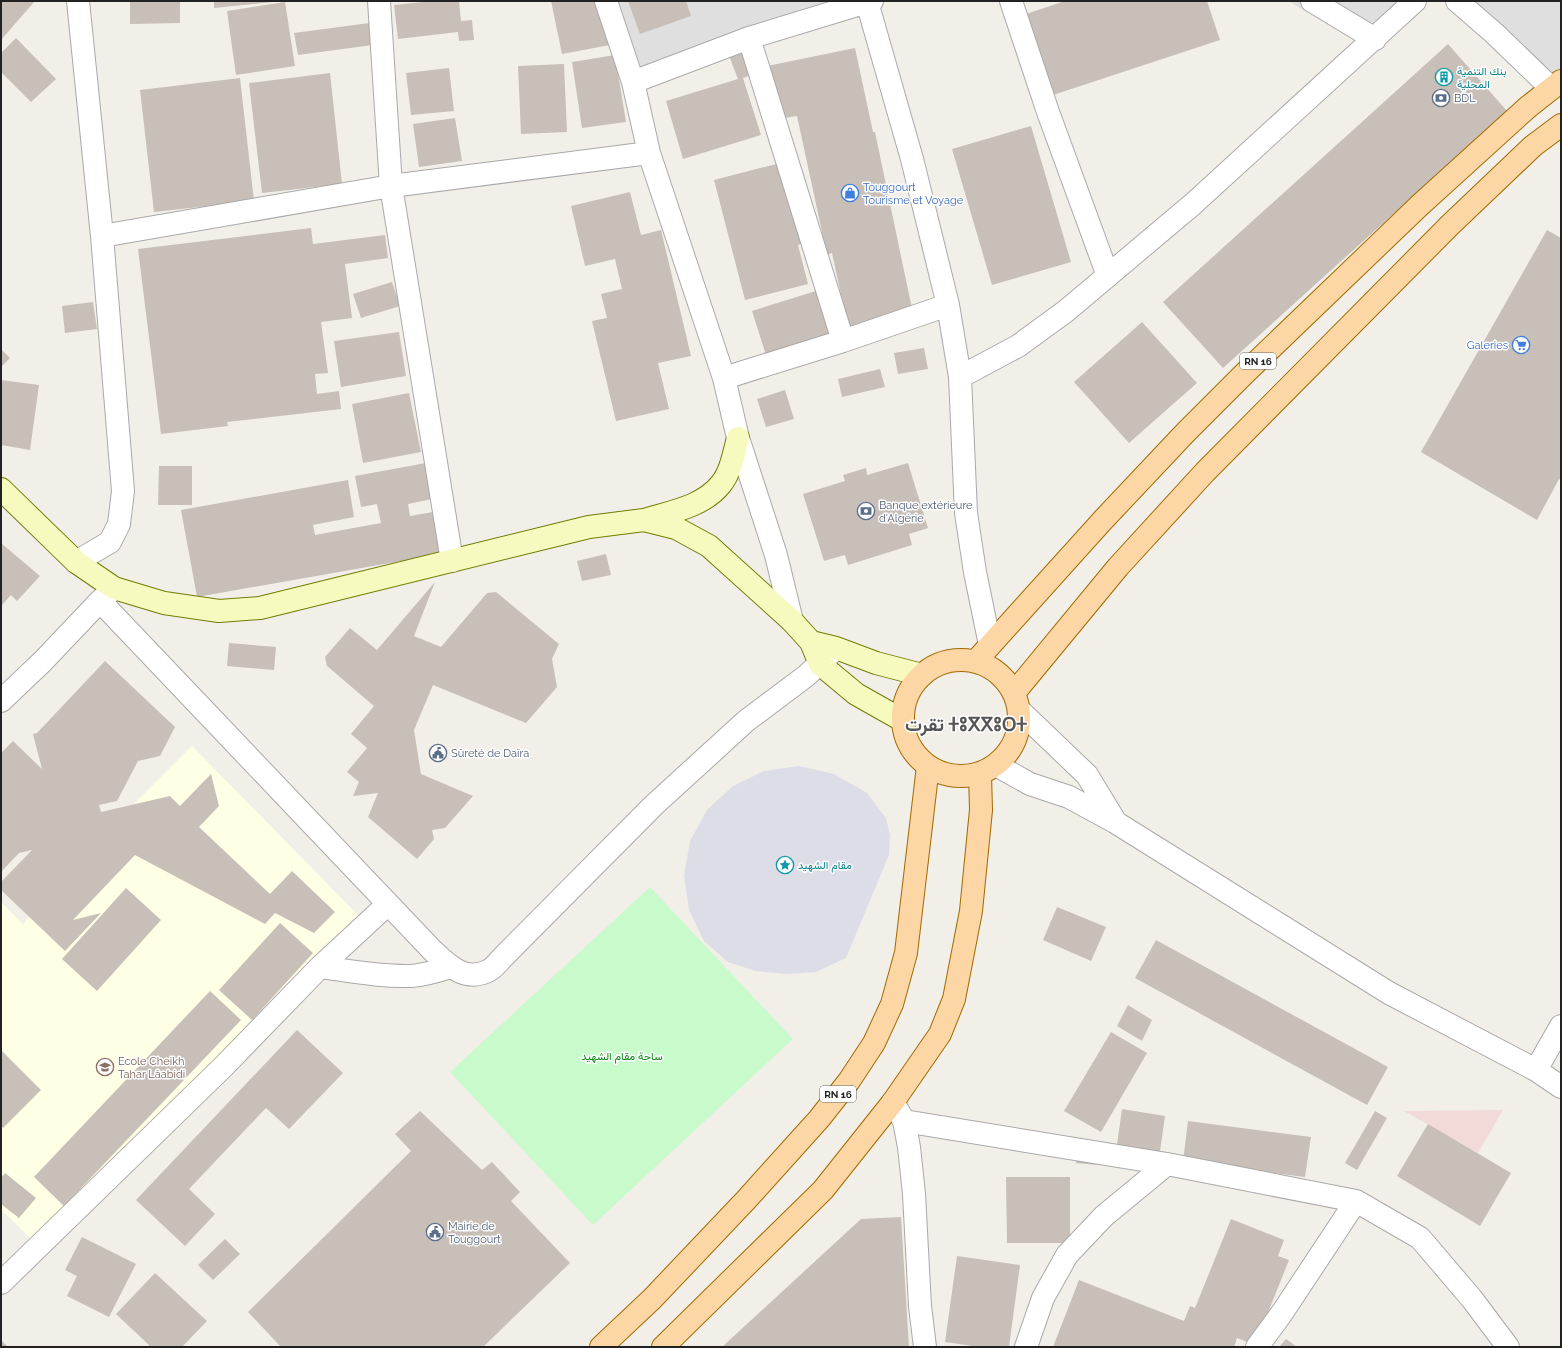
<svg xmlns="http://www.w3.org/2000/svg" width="1562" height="1348" font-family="Raleway,Vazirmatn,'Noto Sans Tifinagh',sans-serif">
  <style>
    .residential { fill: #e0dfdf }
    .commercial { fill: #f2dad9 }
    .education { fill: #ffffe5 }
    .park { fill: #c8facc }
    .plaza { fill: #dddde8 }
    .building { fill: #c7bfb8 }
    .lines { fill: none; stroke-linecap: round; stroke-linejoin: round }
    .minor-casing { stroke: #a9a9a9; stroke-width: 24 }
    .tertiary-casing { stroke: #a9a9a9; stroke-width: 24 }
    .secondary-casing { stroke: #707d05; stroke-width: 24 }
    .primary-casing { stroke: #a06b00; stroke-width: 24 }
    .minor { stroke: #fff; stroke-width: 22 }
    .tertiary { stroke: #fff; stroke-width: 22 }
    .secondary { stroke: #f7fabf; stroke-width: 22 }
    .primary { stroke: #fcd6a4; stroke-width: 22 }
    .labels { text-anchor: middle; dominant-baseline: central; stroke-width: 3; stroke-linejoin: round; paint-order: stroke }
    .shield { fill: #fff; stroke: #646464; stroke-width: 1 }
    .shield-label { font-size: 10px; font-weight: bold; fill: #222 }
    .culture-label { font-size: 11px; fill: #0d838f; stroke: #fff; text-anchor: start }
    .service-label { font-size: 11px; fill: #4e5e75; stroke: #fff; text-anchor: start }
    .shop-label { font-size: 11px; fill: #366cbe; stroke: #fff; text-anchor: start }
    .park-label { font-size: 11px; fill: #0c8416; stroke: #fff }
    .education-label { font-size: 11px; fill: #785e54; stroke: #fff; text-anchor: start }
    .town-label { font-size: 19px; font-weight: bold; fill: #555; stroke: #fff }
  </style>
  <rect width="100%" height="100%" fill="#f2efe9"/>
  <path class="residential" d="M611,1H880L630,78Z
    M1288,1H1419L1388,30L1333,27Z
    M1455,1H1561V81Z"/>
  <path class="commercial" d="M1503,1110L1478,1153L1404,1111Z"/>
  <path class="education" d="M192,746L358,915L36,1244L1,1209V902L23,924L100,838Z"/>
  <path class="park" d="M650,887L793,1039L593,1225L450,1072Z"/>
  <path class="plaza" d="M799,766L834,774L867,793L886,818L890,835L889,855L846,958L816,972L787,974L755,971L728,962L704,941L689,910L684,875L690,841L707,810L733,786L764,771Z"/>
  <path class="building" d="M1,1H35L1,40Z
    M130,1H180V23L130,24Z
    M214,1H273V2L214,8Z
    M433,1H459L461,21L472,20L474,40L459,41L458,32L398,39L394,5Z
    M551,1H601L610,45L562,54Z
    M628,1H686L691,16L640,34Z
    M1065,1H1207L1220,40L1050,96L1023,15Z
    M285,2L295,66L236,75L227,11Z
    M377,22L380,44L298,55L294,33Z
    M740,34L755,74L743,78L761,135L683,159L666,101L738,79L723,40Z
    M16,38L56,79L31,102L1,72V53Z
    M1448,44L1507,111L1223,368L1163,302Z
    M855,48L873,132H875L915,323L850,336L832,253L827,255L797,116L778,119L767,66Z
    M615,55L626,122L582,128L572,62Z
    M564,64L567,132L521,134L518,66Z
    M449,68L454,111L411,115L406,73Z
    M330,73L342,184L262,193L249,83Z
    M240,78L254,201L154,212L140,90Z
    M455,118L462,161L419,167L413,124Z
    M1031,126L1071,262L992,285L952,149Z
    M780,163L801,244L798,245L808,284L745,300L714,180Z
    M630,192L641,235L661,230L691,356L658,363L669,409L616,421L592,321L607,318L601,294L622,289L615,259L585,266L571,206Z
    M311,228L313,244L385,235L388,258L345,264L352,318L321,322L328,373L315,374L317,394L339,391L341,409L227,422L228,426L161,434L138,249Z
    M1547,230L1561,238V480L1559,479L1537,520L1421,452Z
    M392,282L400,306L361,318L353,294Z
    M819,290L833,334L766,355L752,311Z
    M93,302L97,329L65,333L62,306Z
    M1142,322L1197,383L1129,443L1074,382Z
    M399,332L406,376L341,387L334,341Z
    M924,348L928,369L898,374L894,353Z
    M1,349L10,358L1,367Z
    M880,369L885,387L842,397L838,379Z
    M1,380L39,385L30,450L1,445Z
    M785,390L794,419L766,427L757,399Z
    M409,393L421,452L363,463L352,404Z
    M426,463L432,499L408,504L410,516L433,512L441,554L197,597L181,510L348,480L354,517L313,525L315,535L381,523L377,504L361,507L355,476Z
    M908,463L928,528L909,534L912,545L848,565L845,555L824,561L803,494L845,481L843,475L866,468L867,475Z
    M159,466H192V505H158Z
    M1,543L40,576L17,601L11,595L1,606Z
    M606,554L611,575L582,581L577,561Z
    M435,582L414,636L441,647L487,593L496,592L559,644L552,659L557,687L526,723L433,685L414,730L421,774L473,796L445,828L432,830L434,839L417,859L368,817L378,793L353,796L359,782L347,772L367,748L351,734L374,706L327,666L325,657L350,628L377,650Z
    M229,643L276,647L274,670L227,666Z
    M105,661L175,727L160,756L138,761L117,801L99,805L101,812L170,796L180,806L211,774L219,806L199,827L270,894L292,871L335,912L314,933L275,913L265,924L135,855L73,920L101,913L65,951L1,890V882L32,850L19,853L1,872V753L13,741L42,769L33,734L37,733Z
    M126,888L161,920L97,991L62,959Z
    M1057,907L1106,927L1091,961L1043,940Z
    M280,923L313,953L252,1020L219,990Z
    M1156,940L1388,1067L1367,1105L1135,978Z
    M210,991L241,1020L64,1206L34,1177Z
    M1128,1005L1152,1020L1142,1041L1117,1026Z
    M297,1030L343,1073L289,1129L266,1108L189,1189L215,1214L185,1246L136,1200Z
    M1111,1032L1147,1053L1101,1132L1064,1111Z
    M1,1050L41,1090L3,1128L1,1125Z
    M1122,1109L1165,1116L1159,1158L1116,1152Z
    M420,1111L482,1170L492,1162L520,1192L511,1201L570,1263L483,1347H281L248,1312L411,1151L395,1134Z
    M1375,1111L1387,1118L1357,1170L1345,1163Z
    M1188,1121L1311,1137L1305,1177L1183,1161Z
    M1428,1124L1511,1173L1480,1226L1397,1176Z
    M1077,1153L1099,1155L1098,1165L1076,1163Z
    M5,1173L36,1198L19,1218L1,1204V1178Z
    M1006,1177H1070V1243H1007Z
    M901,1217L909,1347H722L861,1219Z
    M1231,1219L1284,1240L1278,1256L1289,1260L1255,1345L1237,1338L1234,1347H1053L1079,1280L1184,1321L1190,1306L1195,1308Z
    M82,1237L136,1264L109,1317L67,1296L77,1276L65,1270Z
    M225,1239L240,1254L213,1280L198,1265Z
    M957,1256L1020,1265L1009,1347H980L945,1342Z
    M155,1273L207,1321L182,1347H148L149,1345L116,1314Z
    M1286,1339L1297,1347H1279Z
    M1,1340L8,1347H1Z"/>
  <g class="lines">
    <defs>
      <path id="minor" d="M379,1L391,186L452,561
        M606,1L633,82L649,153L724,378L738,438L776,555L792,621
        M872,1L867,2L912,159L948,305L960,377L966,513L975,572L990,645
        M1011,1L1048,112L1108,276
        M1312,1L1375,39
        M1457,1L1494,33L1551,88
        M749,38L843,341
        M633,82L749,38L867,2V1
        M102,236L391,186L649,153
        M960,377L1018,346L1066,311L1193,204L1415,1
        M724,378L843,341L948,305
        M76,562L110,542L119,524L123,491L102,236L78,1
        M114,588L100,601L433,951C449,966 465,982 488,971C494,968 499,961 504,956L654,805L746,721L806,676L834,650
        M1,701L43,661L100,601
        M320,967C350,971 381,977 411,976C425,975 438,971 450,967
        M904,1121L1167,1164L1356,1201L1420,1238L1472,1299L1508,1347
        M1,1283L224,1066L320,967L388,904
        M1026,1347L1043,1298L1067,1255L1104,1216L1167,1164
        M1257,1347L1282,1313L1356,1201"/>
      <path id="tertiary" d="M1019,710L1087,775L1115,821
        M996,765L1030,784L1069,797L1115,822L1389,993L1536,1070L1561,1087
        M1536,1070L1561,1026
        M893,1102L904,1121L909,1147L914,1194L920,1306L925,1347"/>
      <path id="secondary" d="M1,489L76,562L114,588L164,603L219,611L260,608L589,527L644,520L676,528L709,546L792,621L811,642L820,664L856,694L902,720
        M644,520C670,512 703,507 721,484C731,472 734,453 738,438
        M811,642L836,648L876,663L922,675"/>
      <path id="primary" d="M903 718a58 58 0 1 1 116 0a58 58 0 1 1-116 0Z
        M975,662L1103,520L1186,432L1245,373L1420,205L1528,107L1561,81
        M1014,693L1118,567L1205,472L1450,225L1533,146L1561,125
        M601,1347L652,1299L746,1200L819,1119L849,1081L874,1043L892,1004L906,953L928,766
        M663,1347L823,1190L893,1102L940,1034L954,999L971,911L981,810L980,774"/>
    </defs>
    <use href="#minor" class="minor-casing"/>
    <use href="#tertiary" class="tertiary-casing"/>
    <use href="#secondary" class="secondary-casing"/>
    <use href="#primary" class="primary-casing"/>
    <use href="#minor" class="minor"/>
    <use href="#tertiary" class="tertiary"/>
    <use href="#secondary" class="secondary"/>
    <use href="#primary" class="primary"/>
  </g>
  <defs>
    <symbol id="building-ring" viewBox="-11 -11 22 22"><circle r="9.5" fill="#fff" stroke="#0f9aa8" stroke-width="1.5"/><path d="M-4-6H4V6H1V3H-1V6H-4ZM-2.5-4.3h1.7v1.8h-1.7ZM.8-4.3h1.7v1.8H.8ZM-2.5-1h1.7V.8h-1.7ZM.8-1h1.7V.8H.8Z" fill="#0f9aa8"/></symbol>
    <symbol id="bank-ring" viewBox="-11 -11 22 22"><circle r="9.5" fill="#fff" stroke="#5c6f8a" stroke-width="1.5"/><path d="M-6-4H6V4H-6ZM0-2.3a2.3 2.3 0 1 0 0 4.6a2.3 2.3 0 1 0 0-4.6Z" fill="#5c6f8a"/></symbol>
    <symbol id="shop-ring" viewBox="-11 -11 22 22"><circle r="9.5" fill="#fff" stroke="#3f7fe0" stroke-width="1.5"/><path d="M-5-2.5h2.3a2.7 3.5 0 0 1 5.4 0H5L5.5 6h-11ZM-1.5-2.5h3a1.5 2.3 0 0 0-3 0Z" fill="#3f7fe0"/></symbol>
    <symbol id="supermarket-ring" viewBox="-11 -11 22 22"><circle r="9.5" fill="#fff" stroke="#3f7fe0" stroke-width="1.5"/><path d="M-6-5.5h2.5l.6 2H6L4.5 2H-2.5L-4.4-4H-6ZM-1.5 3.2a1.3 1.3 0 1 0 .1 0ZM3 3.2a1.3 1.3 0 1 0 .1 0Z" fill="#3f7fe0"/></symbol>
    <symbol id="civic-ring" viewBox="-11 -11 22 22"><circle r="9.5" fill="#fff" stroke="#5c6f8a" stroke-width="1.5"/><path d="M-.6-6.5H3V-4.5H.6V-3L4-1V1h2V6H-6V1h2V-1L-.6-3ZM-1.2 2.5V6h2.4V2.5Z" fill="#5c6f8a"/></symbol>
    <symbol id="sight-ring" viewBox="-11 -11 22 22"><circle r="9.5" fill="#fff" stroke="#0f9aa8" stroke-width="1.5"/><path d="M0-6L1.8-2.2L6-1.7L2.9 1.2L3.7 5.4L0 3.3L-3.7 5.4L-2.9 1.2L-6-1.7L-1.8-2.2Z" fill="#0f9aa8"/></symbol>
    <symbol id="school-ring" viewBox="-11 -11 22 22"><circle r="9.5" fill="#fff" stroke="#8d6e63" stroke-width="1.5"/><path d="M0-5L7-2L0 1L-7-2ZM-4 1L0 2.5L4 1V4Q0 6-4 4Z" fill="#8d6e63"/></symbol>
  </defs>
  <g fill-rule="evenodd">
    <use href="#building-ring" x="1434" y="67" width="20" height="20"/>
    <use href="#bank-ring" x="1431" y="88" width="20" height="20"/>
    <use href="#shop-ring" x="840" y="183" width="20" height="20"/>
    <use href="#supermarket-ring" x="1511" y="335" width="20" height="20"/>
    <use href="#bank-ring" x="856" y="501" width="20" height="20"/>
    <use href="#civic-ring" x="428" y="743" width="20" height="20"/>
    <use href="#sight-ring" x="775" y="855" width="20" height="20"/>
    <use href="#school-ring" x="95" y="1057" width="20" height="20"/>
    <use href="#civic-ring" x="425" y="1222" width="20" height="20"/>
  </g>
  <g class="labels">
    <g class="shield">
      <rect x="1240" y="353" width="36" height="16" rx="3"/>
      <rect x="820" y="1086" width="36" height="16" rx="3"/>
    </g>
    <g class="shield-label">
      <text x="1258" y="361">RN 16</text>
      <text x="838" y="1094">RN 16</text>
    </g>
    <g class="culture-label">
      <text x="1457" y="71">بنك التنمية<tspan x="1457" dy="13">المحلية</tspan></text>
      <text x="798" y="865">مقام الشهيد</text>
    </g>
    <g class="service-label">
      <text x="1454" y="98">BDL</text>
      <text x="879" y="505">Banque extérieure<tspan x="879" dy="13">d'Algérie</tspan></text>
      <text x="451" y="753">Sûreté de Daïra</text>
      <text x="448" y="1226">Mairie de<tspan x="448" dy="13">Touggourt</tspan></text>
    </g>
    <g class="shop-label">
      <text x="863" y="187">Touggourt<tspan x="863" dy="13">Tourisme et Voyage</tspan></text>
      <text x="1508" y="345" text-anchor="end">Galeries</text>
    </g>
    <g class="park-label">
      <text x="622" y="1056">ساحة مقام الشهيد</text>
    </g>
    <g class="education-label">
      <text x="118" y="1061">Ecole Cheikh<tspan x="118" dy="13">Tahar Lâabidi</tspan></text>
    </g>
    <g class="town-label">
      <text x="966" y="724">تقرت ⵜⵓⴳⴳⵓⵔⵜ</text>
    </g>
  </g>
  <rect width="1562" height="1348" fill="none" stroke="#222222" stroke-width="4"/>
</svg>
